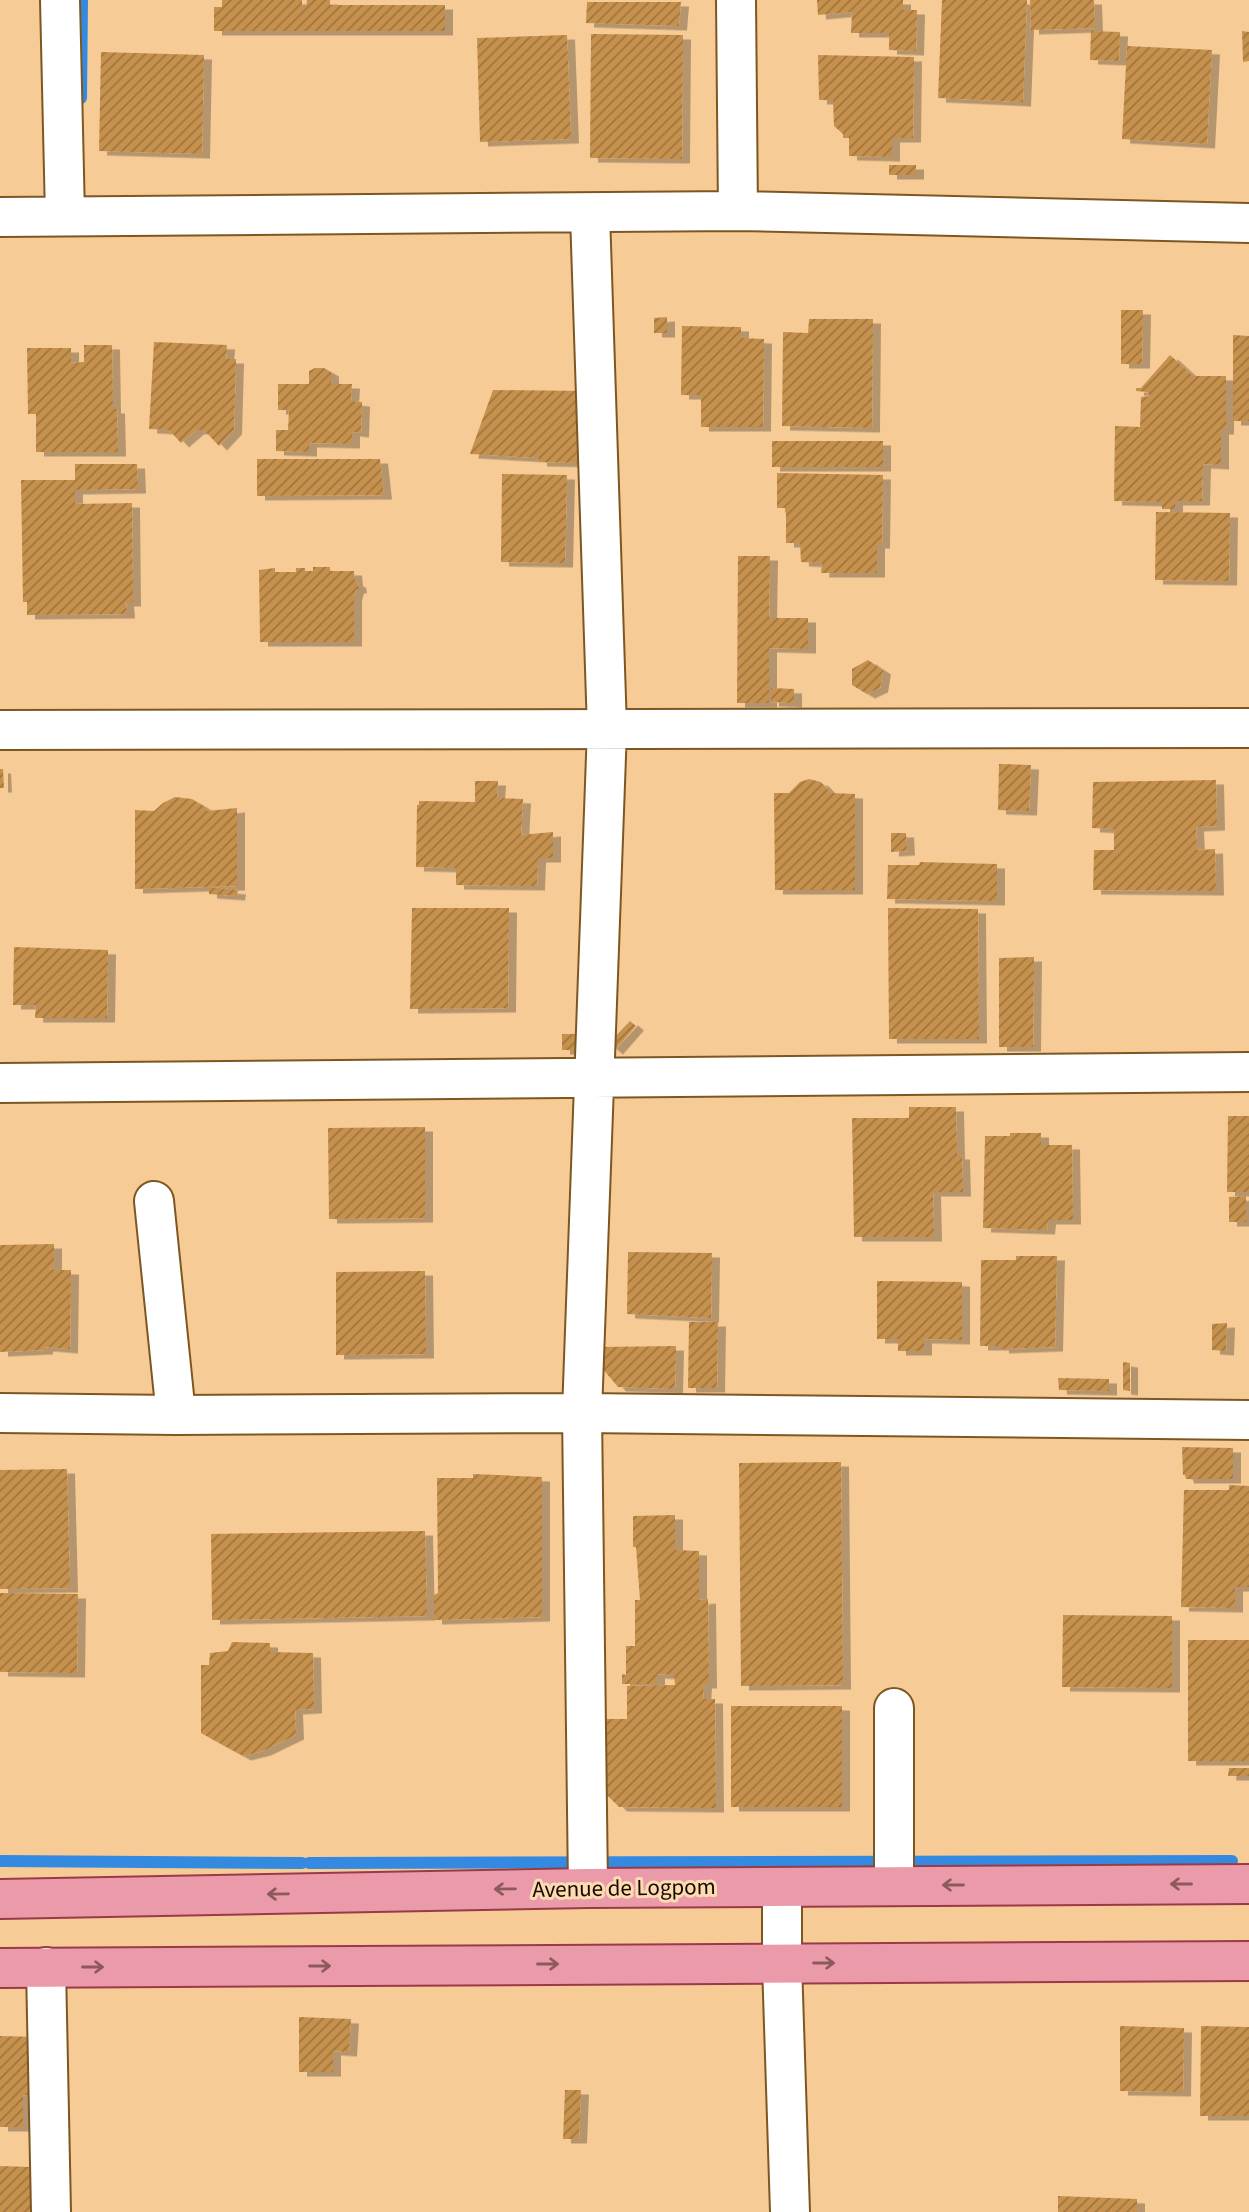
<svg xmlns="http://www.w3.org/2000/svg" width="1249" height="2212" font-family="'Source Sans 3',sans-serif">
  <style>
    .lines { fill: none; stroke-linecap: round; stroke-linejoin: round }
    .stream { stroke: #348ae1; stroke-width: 12 }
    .building { fill: url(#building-hatch); filter: url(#shadow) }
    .minor-casing { stroke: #7d5722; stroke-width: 42 }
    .major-casing { stroke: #983b49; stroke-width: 42 }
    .minor { stroke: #fff; stroke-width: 38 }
    .major { stroke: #eb9aa9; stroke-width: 38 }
    .oneway { stroke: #8c595d }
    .labels { text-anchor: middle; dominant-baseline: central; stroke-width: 6; stroke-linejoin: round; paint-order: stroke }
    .street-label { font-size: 23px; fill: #190a00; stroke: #fcdbb3 }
  </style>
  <defs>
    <pattern id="building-hatch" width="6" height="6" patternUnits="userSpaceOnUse" patternTransform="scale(1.75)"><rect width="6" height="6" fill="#c6914e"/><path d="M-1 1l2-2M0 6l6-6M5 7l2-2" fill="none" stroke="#a0753e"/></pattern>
    <filter id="shadow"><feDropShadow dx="8" dy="4.5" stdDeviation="0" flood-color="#0004"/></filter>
  </defs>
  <rect width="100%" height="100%" fill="#f7cb96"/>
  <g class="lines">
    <path class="stream" d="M81,98L82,0
      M0,1861L302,1863
      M309,1863L1232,1861"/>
  </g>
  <path class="building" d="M222,0H302V7H306L307,0H330V5H445V31H214V7H222Z
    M817,0H903V10H917L916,51L889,50V33H851L852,12L818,15Z
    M942,0H1027L1023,102L938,98Z
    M1030,0H1094L1095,28L1031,30Z
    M587,2H681L679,26L586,23Z
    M1091,31L1120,32L1119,61L1090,60Z
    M1242,31L1249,32V61L1243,62Z
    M591,34L683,35L682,159L590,158Z
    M567,35L571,139L480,142L477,38Z
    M1127,46L1212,50L1207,144L1122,139Z
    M101,52L204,55L202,154L99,151Z
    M818,55L914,57L913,138H892V157L849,156V138H843V134L834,126L833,100H819Z
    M889,165H916V175H889Z
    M1121,310H1143L1142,364H1121Z
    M667,317V333H654V318Z
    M809,319H873L872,428L782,426L783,332L808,333Z
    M682,326L741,327V338L764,339L763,427H701V395H681Z
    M1233,335L1249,336V421H1233Z
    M154,342L227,345L226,359H236L234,430L219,446L204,430H196L181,443L169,430L149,429Z
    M84,345H112L113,409H117L118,452H36V414H28L27,348H71V363L84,362Z
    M1170,355L1193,376H1226V430H1221V465L1203,464L1202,501H1175V509H1162V502L1114,501L1115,426L1140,427L1141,397L1150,396L1147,392L1136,391V388H1141Z
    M315,368H324L331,372V384H352L351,401L362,402L361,433L352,432V444L309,443V452L276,451V430H288L289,410H278V384H309V371Z
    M493,390L592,391L584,463L539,462V458L470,454Z
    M772,441H883V467H772Z
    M257,459H380L384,495L257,496Z
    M75,464H137L138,489L75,490V504L132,503L133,602H126L127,614L27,615V602H23L21,480H75Z
    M777,473L883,475L882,544H877V573H821L822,563L801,562L800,543H786V508H777Z
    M502,474L567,475L565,563L501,562Z
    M1156,512L1230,513L1229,581L1155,580Z
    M738,556H770L769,618H808V649L769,648V703H737Z
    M313,567H330V571H354L355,582L358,583L359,589H356L354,596V642H260L259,570L275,568V572H296V568H305V571H313Z
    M868,660L883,670L880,688L867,694L852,685V669Z
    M771,688L794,689V703L771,702Z
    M999,764L1031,765L1029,811L998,810Z
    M0,769H3L4,788H0Z
    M809,779L821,782L831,793L855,794V890H775L774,793H789L800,782Z
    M1216,780L1217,826L1196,827L1197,850L1215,849L1216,891L1093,890L1094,850H1114V829L1092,828L1093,782Z
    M475,781H498L497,798L523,799L521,835L553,832V858H538L537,886L456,885V868L416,867L417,805H419V801L475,802Z
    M175,797L192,799L207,808V811L237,808V886L135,889V810L154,811L163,803Z
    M891,833H906L907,851L891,852Z
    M920,862L997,864V901L887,899L888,865H919Z
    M209,887L238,890L237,896L209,894Z
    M412,908H509L508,1008L410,1009Z
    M888,908L978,909L979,1039H889Z
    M14,947L108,950L107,1018H35L36,1005H13Z
    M1034,957L1033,1047H999V958Z
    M630,1021L636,1026L615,1050L608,1044Z
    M562,1034H577V1050H562Z
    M909,1107H956L957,1155H962L963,1192H933L934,1237H854L852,1118H909Z
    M1228,1116H1249V1192H1227Z
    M425,1127V1218L329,1219L328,1128Z
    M1010,1133H1041V1145H1072L1073,1220H1048L1047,1230L983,1228L985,1136H1010Z
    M1246,1196V1222H1229V1197Z
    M54,1244V1265L49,1270H71L70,1349L45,1347V1350L0,1352V1245Z
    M628,1252L712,1253L711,1318L627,1314Z
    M1016,1256H1057L1055,1347L1001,1349V1346H980L981,1260H1016Z
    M425,1271L426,1354L336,1355V1272Z
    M877,1281L962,1282V1340L924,1339V1351H898V1339H877Z
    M689,1322H718L717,1388H688Z
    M1227,1323L1226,1351L1212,1350V1324Z
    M676,1346L675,1389L618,1387L602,1368L601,1347Z
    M1123,1362L1130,1363V1391L1123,1390Z
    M1058,1378L1109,1379V1391L1059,1390Z
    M1182,1447L1233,1448V1479H1186L1185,1475H1183Z
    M841,1462L843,1685L741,1686L739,1463Z
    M67,1469L70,1588L0,1589V1470Z
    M473,1474L542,1477V1617L434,1620V1595L438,1593L437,1478H473Z
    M1229,1485L1249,1486V1587H1235V1608L1181,1607L1184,1490H1229Z
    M675,1515V1550L699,1551V1600L708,1599L709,1684H704L703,1699H715L716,1808L619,1807L600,1788V1719H627V1686L675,1685L674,1675L657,1674V1684H622V1674L626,1675V1646H635V1600H640L636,1547H633V1516Z
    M425,1531L427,1616L212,1620L211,1534Z
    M0,1593L78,1594L77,1673L0,1672Z
    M1063,1615L1172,1616V1688L1062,1687Z
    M1188,1640H1249V1761H1188Z
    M232,1642L270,1643V1652L313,1653L314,1709L295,1710L296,1735L263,1751L243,1756L201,1733V1665H209L210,1653L228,1651Z
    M731,1706H842V1807H731Z
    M1229,1768H1249V1776H1228Z
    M299,2017L351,2019L349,2052L333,2051V2072H299Z
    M1120,2026L1184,2028L1183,2092L1120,2091Z
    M1201,2026L1249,2027V2116H1200Z
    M0,2036L36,2037L34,2096L23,2095V2127H0Z
    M565,2090H581L579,2139H563Z
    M0,2166L31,2167L30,2212H0Z
    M1058,2196L1137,2199V2212H1058Z"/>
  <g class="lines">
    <defs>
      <path id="minor" d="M60,0L65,216
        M736,0L738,211
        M0,217L738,211L1249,223
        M0,730L1249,728
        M0,1083L1249,1072
        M154,1201L176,1415
        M0,1413L176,1415L582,1413L1249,1420
        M894,1708V1886
        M782,1887V1963L790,2212
        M588,1888L582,1413L607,729L590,214
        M46,1967L51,2212"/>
      <path id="major" d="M0,1899L588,1888L1249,1884
        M0,1968L1249,1961"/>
    </defs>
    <use href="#minor" class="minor-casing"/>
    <use href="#major" class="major-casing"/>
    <use href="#minor" class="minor"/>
    <use href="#major" class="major"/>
  </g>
  <defs><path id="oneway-shaft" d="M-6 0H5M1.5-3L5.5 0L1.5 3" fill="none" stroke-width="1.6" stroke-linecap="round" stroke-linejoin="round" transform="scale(1.75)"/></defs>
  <g class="oneway">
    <use href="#oneway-shaft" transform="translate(1181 1884) rotate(180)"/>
    <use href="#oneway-shaft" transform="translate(953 1885) rotate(180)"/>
    <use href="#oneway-shaft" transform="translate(505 1889) rotate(179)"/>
    <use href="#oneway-shaft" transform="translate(278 1894) rotate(179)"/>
    <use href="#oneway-shaft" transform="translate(824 1963)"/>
    <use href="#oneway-shaft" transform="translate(548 1964)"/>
    <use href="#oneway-shaft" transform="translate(320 1966)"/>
    <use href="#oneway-shaft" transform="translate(93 1967)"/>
  </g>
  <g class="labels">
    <g class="street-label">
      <text transform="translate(624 1888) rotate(-1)">Avenue de Logpom</text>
    </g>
  </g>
</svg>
